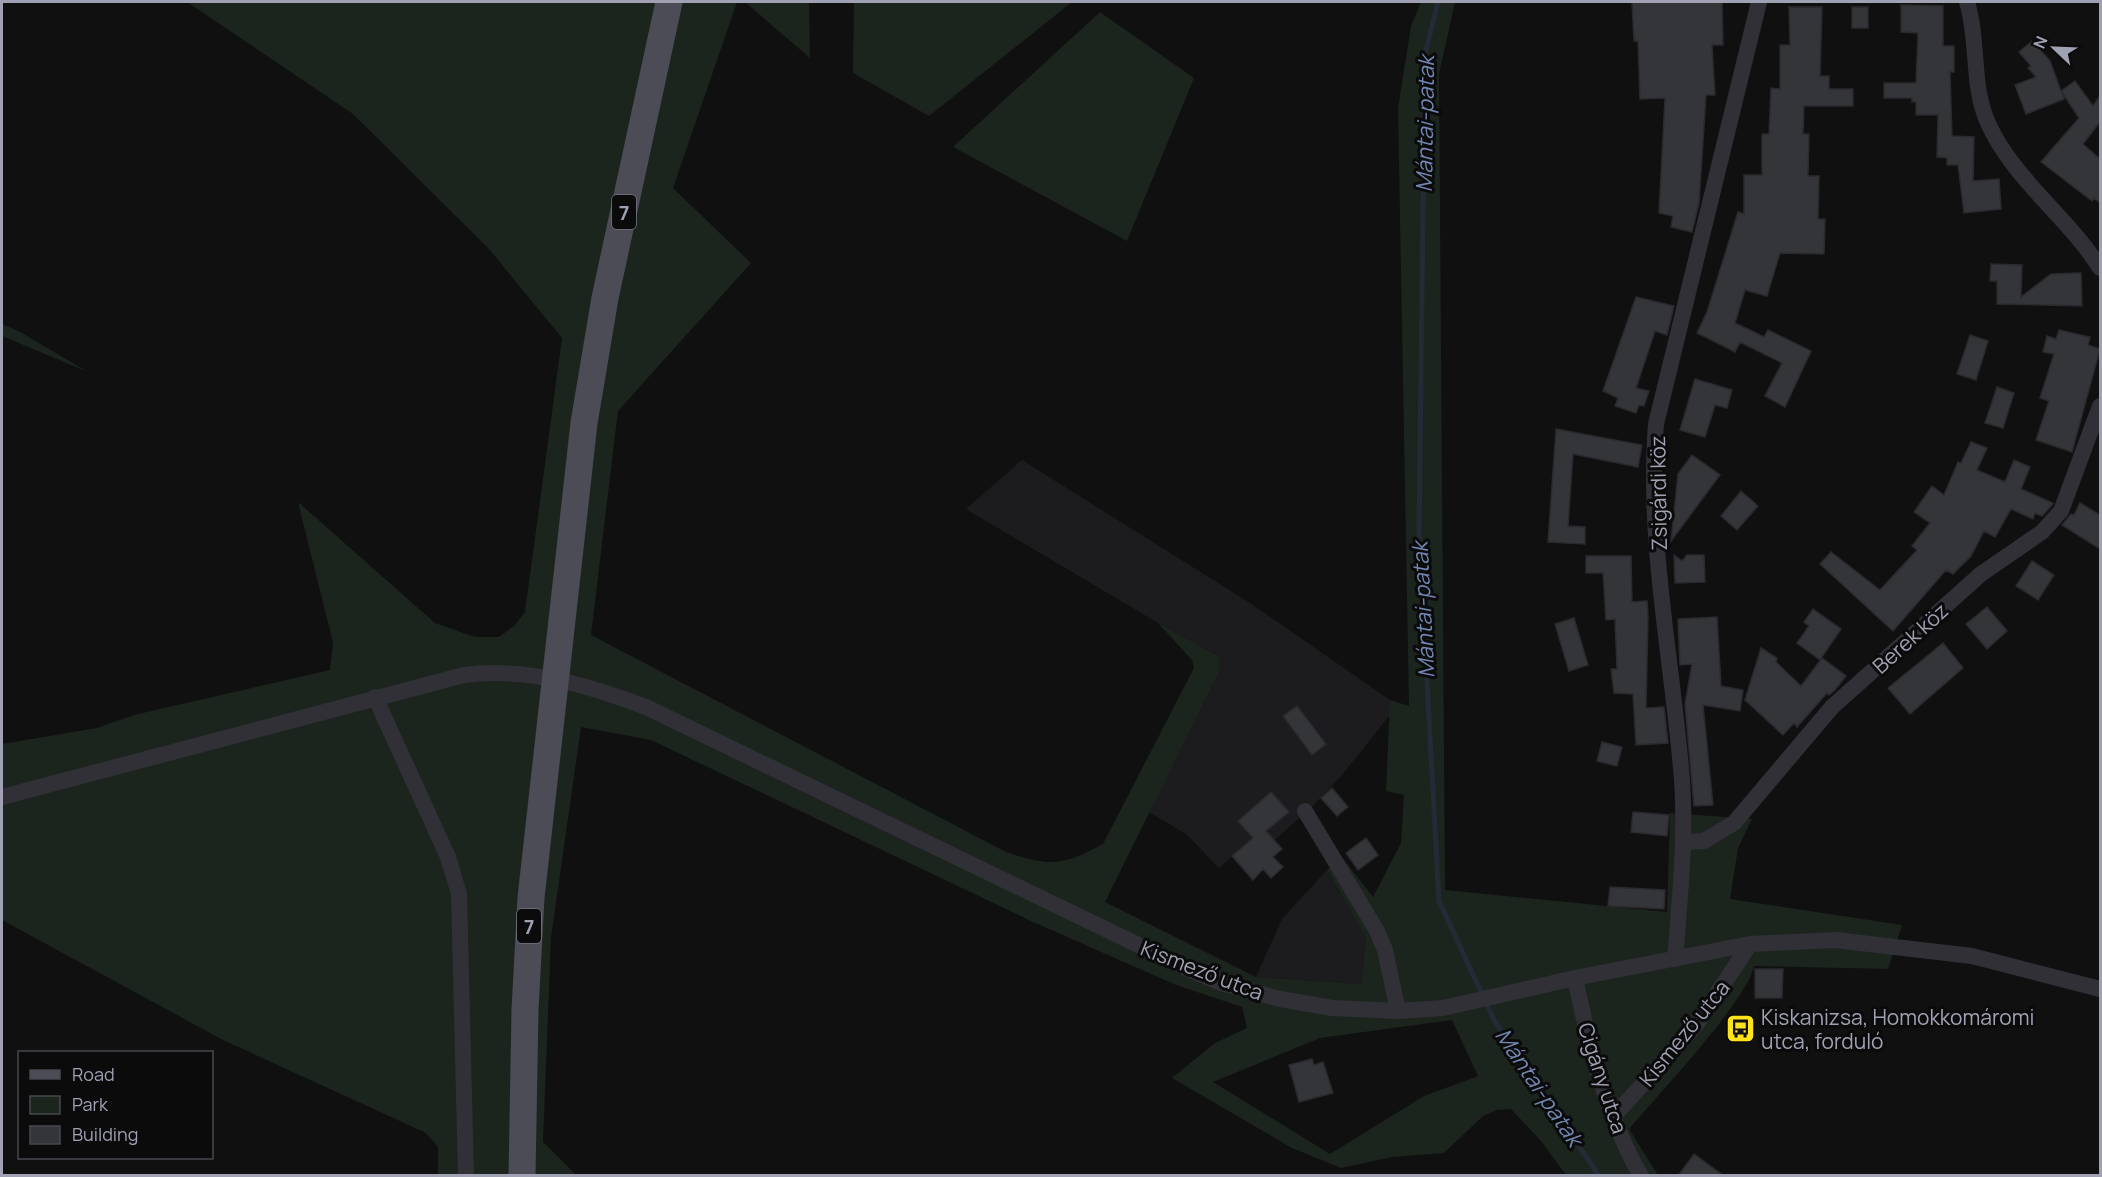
<svg xmlns="http://www.w3.org/2000/svg" width="2102" height="1177" font-family="Manrope,sans-serif">
  <style>
    .built { fill: #1c1c1e }
    .green { fill: #1c241e; fill-rule: evenodd }
    .lines { fill: none; stroke-linecap: round; stroke-linejoin: round }
    .stream { stroke: #252b36; stroke-width: 5 }
    .building { fill: #343539; stroke: #2a2a2e; stroke-width: 1.5 }
    .minor { stroke: #313037; stroke-width: 16 }
    .primary { stroke: #4c4c56; stroke-width: 27 }
    .labels { text-anchor: middle; dominant-baseline: central; stroke-width: 6; stroke-linejoin: round; paint-order: stroke }
    .shield { fill: #0b0b0c; stroke: #737481; stroke-width: 1.5 }
    .shield-label { font-size: 20px; font-weight: bold; fill: #a0a1b3 }
    .street-label { font-size: 21px; fill: #a0a1b3; stroke: #0b0b0c }
    .poi-label { font-size: 21px; fill: #a0a1b3; stroke: #0b0b0c; text-anchor: start }
    .water-label { font-size: 22px; font-style: italic; fill: #7387b2; stroke: #0b0b0c }
  </style>
  <rect width="100%" height="100%" fill="#101011"/>
  <path class="built" d="M1022,460L1250,603L1390,700V715L1342,775L1312,807L1254,858L1243,846L1219,868L1186,834L1149,812L1219,672V656L1158,623L966,509Z
    M1327,870L1366,938L1361,984L1256,977L1282,919Z"/>
  <path class="green" d="M187,2H737L673,188L751,263L618,411L591,635L1006,852C1050,867 1062,866 1103,844L1194,668L1192,660L1158,623L1219,656V672L1105,902L1256,977L1361,984L1366,938L1327,870L1341,856L1373,897L1401,843L1404,795L1386,791L1390,700L1409,706L1398,108L1411,26L1421,2H1455L1439,74L1445,890L1667,912L1670,813L1752,819L1738,848L1730,899L1902,925L1888,969L1754,966C1748,1000 1655,1098 1629,1129L1658,1175H1566L1541,1141L1511,1109L1497,1110L1483,1116L1444,1153L1392,1157L1341,1168L1292,1148L1172,1078L1215,1043L1247,1028L1242,1007L1176,985L1031,921L651,740L581,727L551,938L543,1142L576,1175L438,1176V1147L426,1133L223,1040L2,920V744L97,728L134,715L330,670L333,642L298,502L435,623L475,637H499L515,625L525,612L562,338L489,249L353,114ZM1452,1020L1478,1076L1424,1096L1330,1154L1213,1082L1320,1038Z
    M745,2H809L810,58Z
    M854,2H1072L929,116L853,73Z
    M1100,12L1194,78L1127,241L953,147Z
    M2,324L22,333L88,372L2,336Z"/>
  <g class="lines">
    <path class="stream" d="M1438,2L1425,54L1419,535L1439,901L1494,1020L1599,1176"/>
  </g>
  <path class="building" d="M1632,2H1722L1723,45H1712L1715,95H1706L1699,203L1692,232L1671,227L1673,216L1659,213L1665,98L1640,99L1638,41H1634Z
    M1901,5L1943,6V46H1954V72H1950L1952,136L1974,137L1973,181L1999,179L2001,209L1964,213L1958,165H1947V158L1937,157L1938,115H1916V102H1912V98H1884V83H1916L1918,33L1901,32Z
    M1789,7H1822L1820,76H1829V89H1853V106H1804L1803,134H1809L1808,176H1819L1818,219H1825L1824,254L1780,253L1767,296L1745,290L1735,323L1764,337L1768,330L1811,351L1785,407L1765,396L1782,363L1740,342L1735,352L1697,333L1707,312L1738,212L1744,214V175H1762V134H1769L1771,88L1780,89V45H1790Z
    M1852,7H1868V28H1852Z
    M2032,41L2050,61L2061,91L2075,81L2093,106L2100,96V122L2083,144L2100,159V203L2094,198L2092,201L2041,162L2079,118L2062,92L2064,99L2026,114L2015,85L2036,77L2028,68L2031,66L2019,52Z
    M1991,264L2022,265L2021,297L2051,274L2081,273L2082,306L1997,304V281H1990Z
    M1636,297L1674,306L1667,335L1655,331L1636,388L1649,391L1644,406L1639,405L1636,413L1615,406L1618,398L1603,391Z
    M2059,330L2090,337L2088,345L2100,349L2072,452L2036,440L2049,401L2040,398L2054,354L2043,352L2047,336L2056,339Z
    M1970,335L1988,341L1976,380L1957,374Z
    M1695,379L1732,390L1727,408L1715,405L1705,437L1680,430Z
    M1997,387L2014,393L2003,428L1985,423Z
    M1556,429L1642,445L1638,467L1573,454L1568,526L1585,527V544L1548,542Z
    M1971,442L1987,448L1977,470L2005,482L2014,460L2030,467L2021,489L2053,503L2052,505L2042,516L2035,513L2033,519L2011,509L1995,537L1984,531L1971,556L1953,574L1946,570L1893,631L1820,564L1831,552L1880,590L1917,550L1912,546L1930,523L1914,512L1932,486L1944,495L1958,462L1961,463Z
    M1692,455L1720,475L1671,541L1678,474Z
    M1741,491L1758,506L1737,530L1721,516Z
    M2080,503L2100,515V549L2062,525L2071,514L2074,515Z
    M1674,555L1682,561L1687,555H1704L1705,582L1675,583Z
    M1586,556H1631L1632,602L1647,601L1648,616L1646,708L1664,707L1668,743L1636,745L1633,694L1614,693L1611,669H1617L1615,619L1606,620L1603,573H1586Z
    M2032,561L2054,575L2038,600L2016,586Z
    M1987,607L2007,631L1987,649L1966,624Z
    M1813,609L1841,629L1820,660L1797,643L1809,626L1804,622Z
    M1717,617L1721,686L1743,690L1740,711L1703,705L1713,805L1694,806L1685,704L1692,664L1680,665L1678,619Z
    M1574,618L1588,665L1569,671L1555,624Z
    M1943,643L1963,668L1910,714L1888,688Z
    M1761,648L1777,658L1776,662L1801,686L1822,658L1846,676L1835,690L1829,695L1827,693L1797,727L1794,723L1783,735L1745,700Z
    M1297,706L1326,744L1312,755L1283,716Z
    M1602,742L1622,747L1617,766L1597,761Z
    M1332,788L1348,807L1337,816L1321,798Z
    M1271,792L1289,812L1266,831L1282,849L1273,857L1283,867L1271,878L1263,869L1253,880L1232,856L1253,838L1238,821Z
    M1633,812L1669,815L1667,836L1631,832Z
    M1366,838L1378,855L1358,870L1346,853Z
    M1610,887L1665,890L1664,909L1608,906Z
    M1755,969H1783L1782,998H1755Z
    M1312,1059L1314,1065L1323,1062L1333,1093L1299,1102L1289,1065Z
    M1694,1154L1724,1176H1678Z"/>
  <g class="lines">
    <path class="minor" d="M1967,2C1979,41 1971,86 1988,123C2013,179 2068,217 2100,268
      M375,697L448,857L459,894L466,1176
      M2,797L464,675C528,667 587,685 646,707L1188,969L1221,983L1280,999L1332,1008L1398,1011L1443,1008L1575,978L1750,944L1835,940L1972,956L2100,989
      M1305,811L1377,931L1385,950L1398,1011
      M1685,842L1704,841L1734,823L1832,707L1981,574L2042,532L2061,511L2100,406
      M1675,959C1680,895 1687,832 1681,768C1671,654 1647,539 1656,424L1759,2
      M1575,978C1589,1045 1606,1115 1641,1176
      M1613,1117L1696,1025L1750,944"/>
    <path class="primary" d="M522,1176L525,1010L531,898L584,423L605,298L669,2"/>
  </g>
  <defs>
    <symbol id="bus-square" viewBox="-11 -11 22 22"><rect x="-9" y="-9" width="18" height="18" rx="4" fill="#ffe31a" stroke="#0b0b0c"/><path d="M-5-6H5V4H4V6H2V4H-2V6H-4V4H-5ZM-3.5-4V0h7V-4ZM-3.5 1.2v1.5H-2V1.2ZM2 1.2v1.5H3.5V1.2Z" fill="#111"/></symbol>
  </defs>
  <g fill-rule="evenodd">
    <use href="#bus-square" x="1724" y="1012" width="33" height="33"/>
  </g>
  <g class="labels">
    <g class="shield">
      <rect x="612" y="195" width="24" height="34" rx="4.5"/>
      <rect x="517" y="909" width="24" height="34" rx="4.5"/>
    </g>
    <g class="shield-label">
      <text x="624" y="212">7</text>
      <text x="529" y="926">7</text>
    </g>
    <g class="street-label">
      <text transform="translate(1658 493) rotate(-91)">Zsigárdi köz</text>
      <text transform="translate(1910 638) rotate(-42)">Berek köz</text>
      <text transform="translate(1202 970) rotate(21)">Kismező utca</text>
      <text transform="translate(1684 1033) rotate(-51)">Kismező utca</text>
      <text transform="translate(1603 1078) rotate(72)">Cigány utca</text>
    </g>
    <g class="poi-label">
      <text x="1761" y="1017">Kiskanizsa, Homokkomáromi<tspan x="1761" dy="24">utca, forduló</tspan></text>
    </g>
    <g class="water-label">
      <text transform="translate(1425 124) rotate(-89)">Mántai-patak</text>
      <text transform="translate(1423 610) rotate(-93)">Mántai-patak</text>
      <text transform="translate(1539 1087) rotate(56)">Mántai-patak</text>
    </g>
  </g>
  <rect width="2102" height="1177" fill="none" stroke="#a0a1b3" stroke-width="6"/>
  <rect x="18" y="1051" width="195" height="108" fill="#0b0b0c" stroke="#47474f" stroke-width="1.5"/>
  <rect x="30" y="1070" width="30" height="9" fill="#4c4c56" stroke="#47474f" stroke-width="1.5"/>
  <text x="72" y="1081" font-size="18" fill="#a0a1b3">Road</text>
  <rect x="30" y="1096" width="30" height="18" fill="#1c241e" stroke="#47474f" stroke-width="1.5"/>
  <text x="72" y="1111" font-size="18" fill="#a0a1b3">Park</text>
  <rect x="30" y="1126" width="30" height="18" fill="#343539" stroke="#47474f" stroke-width="1.5"/>
  <text x="72" y="1141" font-size="18" fill="#a0a1b3">Building</text>
  <g transform="translate(2054 48) rotate(293)" stroke="#0b0b0c" stroke-width="4.5" paint-order="stroke">
  <path d="M0-4.5L10 22L0 15L-10 22Z" fill="#a0a1b3"/>
  <text y="-9" font-size="16" font-weight="bold" text-anchor="middle" fill="#a0a1b3">N</text>
  </g>
</svg>
